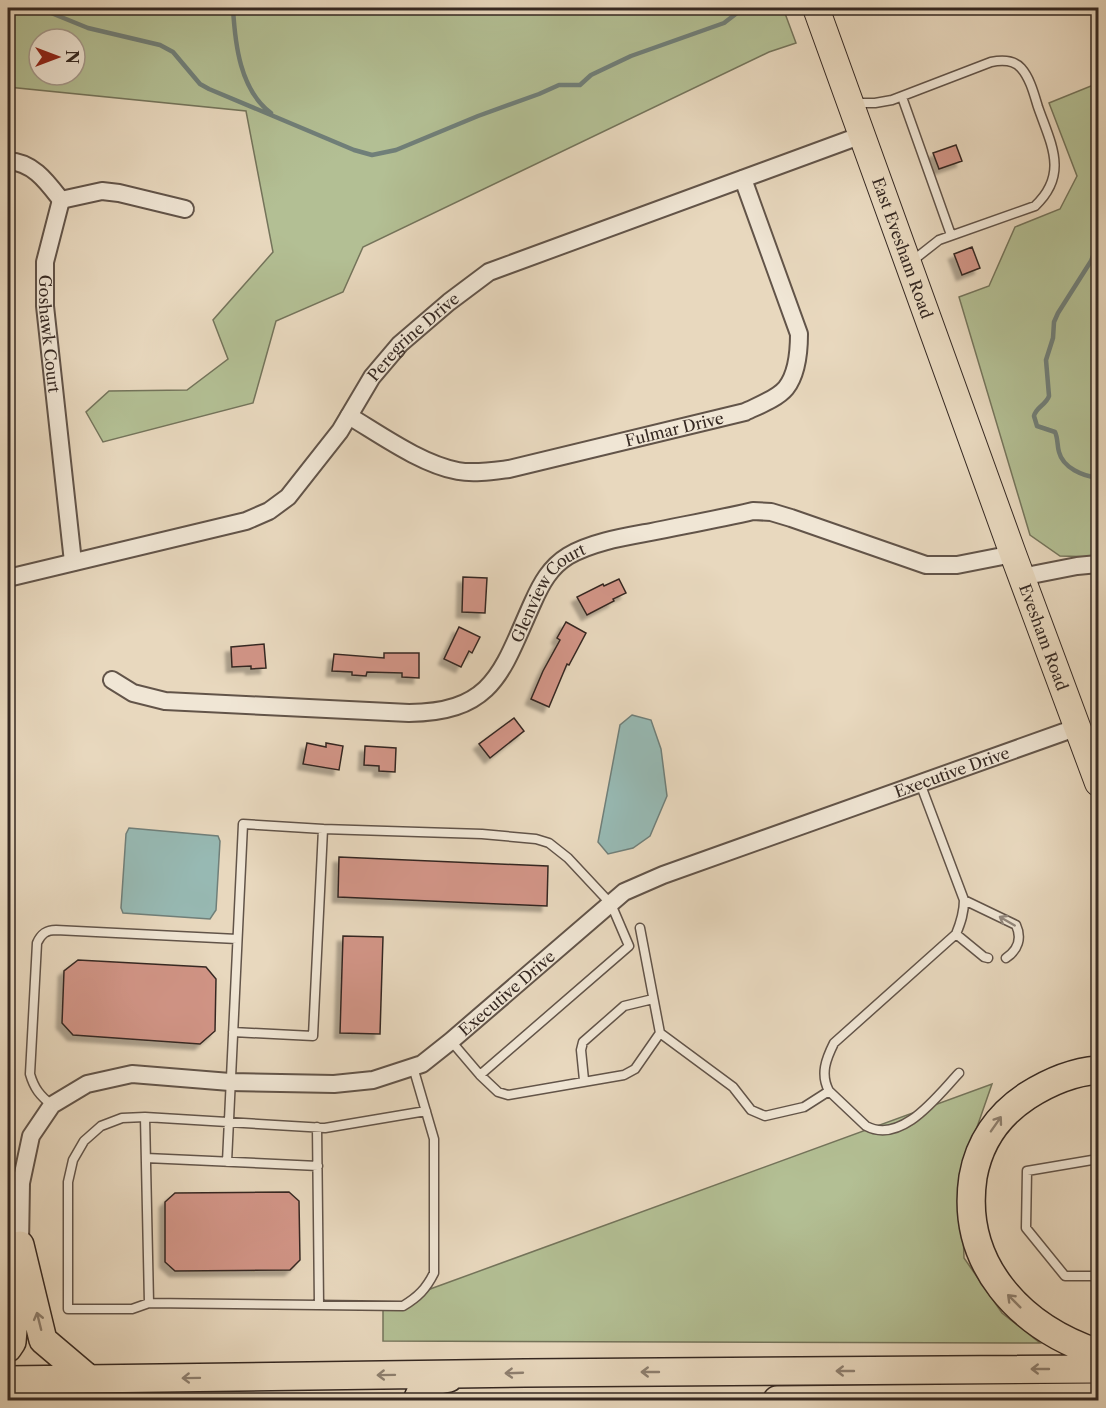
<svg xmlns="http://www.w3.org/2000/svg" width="1106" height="1408" font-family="'Libre Caslon Text',serif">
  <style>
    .green { fill: #b3bf94; stroke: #74745b; stroke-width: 1.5; fill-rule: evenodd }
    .water { fill: #97b9b3; stroke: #707f79; stroke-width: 1.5 }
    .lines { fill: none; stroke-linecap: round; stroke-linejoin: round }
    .stream { stroke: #707f79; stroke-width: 4.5 }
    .building { fill: #d29587; stroke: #352822; stroke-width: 1.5; filter: url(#shadow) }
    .service-casing { stroke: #625449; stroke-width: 11 }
    .minor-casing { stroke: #625449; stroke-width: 20 }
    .primary-casing { stroke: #352822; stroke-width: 28 }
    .trunk-casing { stroke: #352822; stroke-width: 30 }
    .service { stroke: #f0e6d5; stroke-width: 8 }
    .minor { stroke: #f0e6d5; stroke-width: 16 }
    .primary { stroke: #e8d8be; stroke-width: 26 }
    .trunk { stroke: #e8d8be; stroke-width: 27 }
    .oneway { stroke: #92877c }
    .oneway2 { stroke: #8e8070 }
    .labels { text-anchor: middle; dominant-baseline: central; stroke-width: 6; stroke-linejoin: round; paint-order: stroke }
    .street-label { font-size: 16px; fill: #352822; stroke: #f0e6d5 }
  </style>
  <defs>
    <filter id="shadow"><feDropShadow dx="-5.5" dy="5.5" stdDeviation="1.5" flood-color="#0004"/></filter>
  </defs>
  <rect width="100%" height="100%" fill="#e8d8be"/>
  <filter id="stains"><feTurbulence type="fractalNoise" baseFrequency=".00333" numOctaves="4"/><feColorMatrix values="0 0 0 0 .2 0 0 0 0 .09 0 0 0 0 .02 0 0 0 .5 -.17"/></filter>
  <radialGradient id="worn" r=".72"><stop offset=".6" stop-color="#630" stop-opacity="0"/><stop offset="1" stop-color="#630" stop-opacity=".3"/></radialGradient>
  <path class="green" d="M8,8H783L796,43L769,52L363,247L343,292L276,321L253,403L103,442L86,412L109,391L187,390L228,359L213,320L273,252L246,111L8,87ZM39,39H75V75H39Z
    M1098,8V557L1060,556L1030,535L959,297L989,286L1015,227L1060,209L1077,176L1049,103L1096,84Z
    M992,1084L961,1173L964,1258L1002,1313L1040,1343L383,1341V1307L403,1306L422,1292Z"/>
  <path class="water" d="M632,715L651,720L661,749L667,796L650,836L633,848L608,854L598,842L620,725Z
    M129,828L218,836L220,841L216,910L210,919L123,913L121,908L126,834Z"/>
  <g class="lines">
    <path class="stream" d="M39,8L88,28L160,45L173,52L200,84L209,89L354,150L372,155L396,150L478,116L539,94L559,85H580L591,75L631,56L724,23L737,13L739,8
      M233,8C235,44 240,90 271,113
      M1098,243L1091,261L1058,313L1054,322L1053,338L1046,360L1049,396C1046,405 1036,407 1034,416L1037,426L1055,432C1058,438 1057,445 1059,452C1063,468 1083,476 1098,478"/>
  </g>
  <path class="building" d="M956,145L962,161L939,169L933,153Z
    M972,247L980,268L962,275L954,254Z
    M463,577L487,578L485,613L462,612Z
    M619,579L626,593L613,599L614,601L587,615L577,597L603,584L604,586Z
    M566,622L586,633L569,665L567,664L549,707L531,699L543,671L560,640L557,638Z
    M459,627L480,637L472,653L469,651L461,667L444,659Z
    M264,644L266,668L251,669V666L232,667L231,647Z
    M384,653H419V678L402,677V673L367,672L366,676L352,675V672L332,671L334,654L384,658Z
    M514,718L524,731L490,758L479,744Z
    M307,743L326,747V743L343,746L339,770L303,764Z
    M365,746L396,748L395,772L379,771V766L364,765Z
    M339,857L548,866L547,906L338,897Z
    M343,936L383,937L380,1034L340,1033Z
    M78,960L206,967L216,979L215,1031L200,1044L73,1035L62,1023L64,971Z
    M289,1192L299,1201L300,1260L290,1270L175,1271L165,1262V1202L175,1193Z"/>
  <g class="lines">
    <defs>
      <path id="service" d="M902,97L951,235
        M853,103H875L892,100L991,62C1001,60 1013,59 1021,68C1030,78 1034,94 1038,107C1051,144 1069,174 1035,206L939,240L911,262
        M323,829L482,834L536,839L549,843L568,858L611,904L629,946L480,1075L451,1041
        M964,900L1016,925C1022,938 1018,950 1006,958
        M640,928L660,1033L733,1087L751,1110L765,1116L804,1107L829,1091C820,1074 826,1059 834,1043L956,934C961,922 964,913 964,900L920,783
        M956,934L984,957L988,958
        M413,1067L434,1139V1273C426,1289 418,1297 403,1306L149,1303L132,1309H68V1182L73,1160L84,1141L101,1126L122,1118L145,1117L325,1128L426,1111
        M480,1075L498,1092L508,1095L624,1075L635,1069L660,1033
        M584,1080L581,1050L583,1042L624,1006L653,999
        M829,1091L866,1126C902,1145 938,1095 959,1073
        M52,1105C40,1096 34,1088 30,1074L37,943C41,934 46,930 56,930L237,939
        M145,1117L149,1303
        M317,1127L319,1305
        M146,1158L318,1166
        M1098,1159L1027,1171L1026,1228L1065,1276H1098
        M227,1162L243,824L323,829L313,1036L233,1032"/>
      <g id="minor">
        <path d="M8,161C33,162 47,182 61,200"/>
        <path id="s1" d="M61,200L45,262V306L73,562"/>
        <path d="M61,200L102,191L119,193L185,209"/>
        <path id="s2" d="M349,416C381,435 421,464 458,471C474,474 493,471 509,469L745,412C757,406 777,399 786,388C797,374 799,351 799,334L743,179"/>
        <path d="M1021,577L1077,566L1098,564"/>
        <path id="s3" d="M8,578L246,521L269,511L288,497L340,431L372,377L400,344L449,302L489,272L862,135"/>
        <path id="s4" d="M112,680L133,693L165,701L409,713C495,712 502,670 533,602C541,584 550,567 568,556C592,542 624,537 651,532C685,525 719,519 753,511L771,512L791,518L926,565H957L1013,554"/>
        <path id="s5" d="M20,1245L21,1183L31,1136L52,1105L87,1084L132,1074L230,1082L334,1084L373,1080L422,1064L451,1041L624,892L663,875L1078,727"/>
      </g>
      <g id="primary">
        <path id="s6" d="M816,8L1013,554L1098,783"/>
      </g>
      <path id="trunk" d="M1098,1070C1072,1072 1049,1082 1027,1096C998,1115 979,1143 973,1177C960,1264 1020,1327 1098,1353
        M20,1245L43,1340L89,1379
        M8,1348L12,1342L18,1270
        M8,1380L525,1373L1098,1369
        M417,1400C425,1381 430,1382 449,1378
        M777,1400L1098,1397"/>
    </defs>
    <use href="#service" class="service-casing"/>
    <use href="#minor" class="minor-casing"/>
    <use href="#primary" class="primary-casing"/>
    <use href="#trunk" class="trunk-casing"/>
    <use href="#service" class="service"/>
    <use href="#minor" class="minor"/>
    <use href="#primary" class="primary"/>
    <use href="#trunk" class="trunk"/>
  </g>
  <defs><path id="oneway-shaft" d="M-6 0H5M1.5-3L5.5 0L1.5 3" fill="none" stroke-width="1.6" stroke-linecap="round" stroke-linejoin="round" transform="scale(1.5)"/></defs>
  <use class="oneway" href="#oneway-shaft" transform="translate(1007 921) rotate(-150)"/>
  <g class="oneway2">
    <use href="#oneway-shaft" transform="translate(996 1124) rotate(-55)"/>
    <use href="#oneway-shaft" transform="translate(1014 1301) rotate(-135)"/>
    <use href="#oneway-shaft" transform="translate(39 1321) rotate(-104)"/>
    <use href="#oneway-shaft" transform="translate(1040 1369) rotate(-180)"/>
    <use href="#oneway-shaft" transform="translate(845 1371) rotate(180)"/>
    <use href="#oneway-shaft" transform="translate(650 1372) rotate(180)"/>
    <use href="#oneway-shaft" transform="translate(514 1373) rotate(178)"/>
    <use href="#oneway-shaft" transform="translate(386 1375) rotate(179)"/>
    <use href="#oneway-shaft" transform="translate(191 1378) rotate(179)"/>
  </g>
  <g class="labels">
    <g class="street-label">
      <text stroke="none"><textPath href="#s6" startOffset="255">East Evesham Road</textPath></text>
      <text stroke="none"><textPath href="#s1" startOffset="136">Goshawk Court</textPath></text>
      <text stroke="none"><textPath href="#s3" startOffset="498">Peregrine Drive</textPath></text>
      <text stroke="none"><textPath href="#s2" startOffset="344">Fulmar Drive</textPath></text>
      <text stroke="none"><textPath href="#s4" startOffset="501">Glenview Court</textPath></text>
      <text stroke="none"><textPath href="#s6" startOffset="669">Evesham Road</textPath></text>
      <text stroke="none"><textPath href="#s5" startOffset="1142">Executive Drive</textPath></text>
      <text stroke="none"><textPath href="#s5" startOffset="638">Executive Drive</textPath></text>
    </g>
  </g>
  <rect width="1106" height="1408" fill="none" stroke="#e8d8be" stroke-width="30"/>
  <rect x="9" y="9" width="1088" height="1390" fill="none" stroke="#352822" stroke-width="3"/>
  <rect x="15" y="15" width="1076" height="1378" fill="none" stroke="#352822" stroke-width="1.5"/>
  <g transform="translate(57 57) rotate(90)"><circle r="28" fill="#f0e6d5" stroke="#a59a8d" stroke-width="1.5"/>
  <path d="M0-4.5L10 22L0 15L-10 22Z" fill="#8f2418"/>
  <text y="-9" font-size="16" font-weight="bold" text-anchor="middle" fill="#352822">N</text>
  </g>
  <rect width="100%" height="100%" filter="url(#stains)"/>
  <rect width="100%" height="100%" fill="url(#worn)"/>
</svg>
